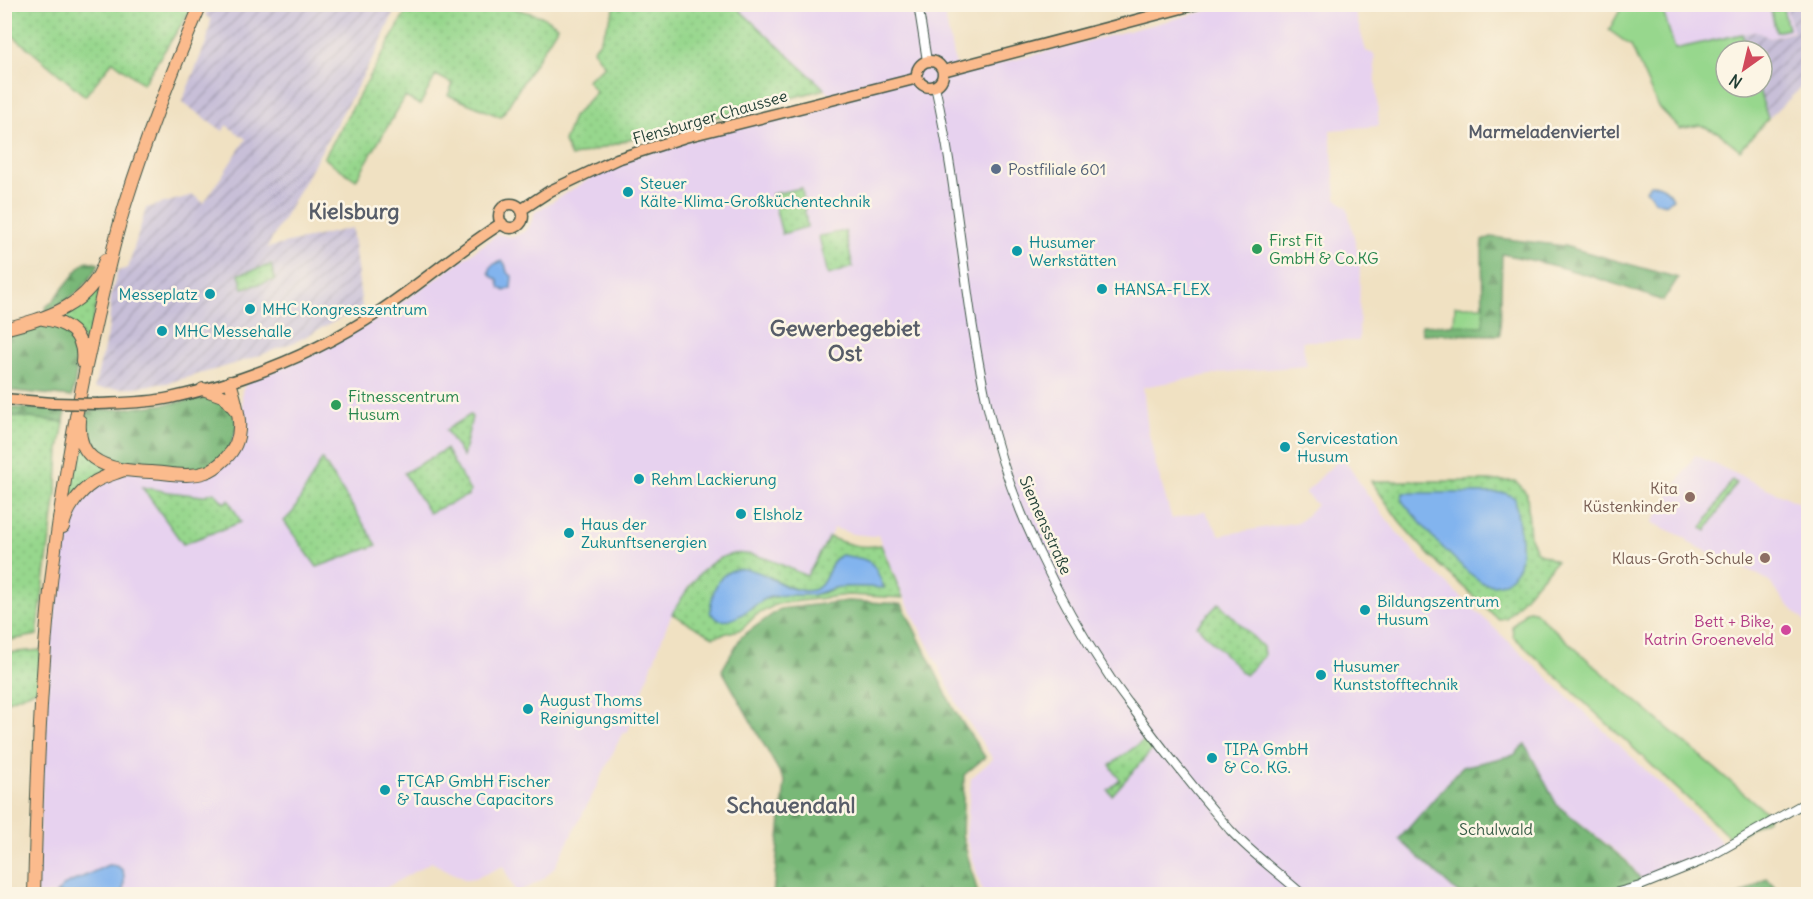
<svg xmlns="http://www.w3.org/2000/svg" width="1813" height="899" font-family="Delius,sans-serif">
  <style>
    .built { fill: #e7d2ef }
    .industrial { fill: url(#industrial-furrows) }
    .grass { fill: url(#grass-dots); stroke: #5b8a60; stroke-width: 1.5; fill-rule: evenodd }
    .forest { fill: url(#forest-firs); stroke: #4c7a56; stroke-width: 1.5 }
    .park { fill: #97d78d; stroke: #5b8a60; stroke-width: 1.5 }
    .water { fill: #82b4ee; stroke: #507891; stroke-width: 1.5 }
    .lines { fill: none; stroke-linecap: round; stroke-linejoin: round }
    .minor-casing { stroke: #3e5649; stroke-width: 10 }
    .major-casing { stroke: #3e5649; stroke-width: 13 }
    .highway-casing { stroke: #3e5649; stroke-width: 14 }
    .minor { stroke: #fff; stroke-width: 8 }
    .major { stroke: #fbbb8d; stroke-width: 10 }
    .highway { stroke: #fbbb8d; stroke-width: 12 }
    .major-bridge-casing { stroke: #3e5649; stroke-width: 13; stroke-linecap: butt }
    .major-bridge { stroke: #fbbb8d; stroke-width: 10 }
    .service-dot { fill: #5c6f8a; stroke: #fcf5e5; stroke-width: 2 }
    .culture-dot { fill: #0f9aa8; stroke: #fcf5e5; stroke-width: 2 }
    .leisure-dot { fill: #2e9e5b; stroke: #fcf5e5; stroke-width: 2 }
    .education-dot { fill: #8d6e63; stroke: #fcf5e5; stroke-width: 2 }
    .hotel-dot { fill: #d1479c; stroke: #fcf5e5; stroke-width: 2 }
    .labels { text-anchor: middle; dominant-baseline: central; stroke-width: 5; stroke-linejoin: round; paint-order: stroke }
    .street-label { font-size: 16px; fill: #1f3d34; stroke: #fcf5e5 }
    .service-label { font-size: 16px; fill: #4e5e75; stroke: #fcf5e5; text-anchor: start }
    .culture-label { font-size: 16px; fill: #0d838f; stroke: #fcf5e5; text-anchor: start }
    .leisure-label { font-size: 16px; fill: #27864d; stroke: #fcf5e5; text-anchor: start }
    .education-label { font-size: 16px; fill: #785e54; stroke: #fcf5e5; text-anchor: end }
    .hotel-label { font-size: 16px; fill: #b23c85; stroke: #fcf5e5; text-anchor: end }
    .park-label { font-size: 16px; fill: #375c46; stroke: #fcf5e5 }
    .neighbourhood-label { font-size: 18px; font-weight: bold; fill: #575d69; stroke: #fcf5e5 }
    .district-label { font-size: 22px; font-weight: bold; fill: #575d69; stroke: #fcf5e5 }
  </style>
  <defs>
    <pattern id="industrial-furrows" width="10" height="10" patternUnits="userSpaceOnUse" patternTransform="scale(1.5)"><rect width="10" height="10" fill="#c8bfd8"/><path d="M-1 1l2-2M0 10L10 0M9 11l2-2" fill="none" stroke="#a29cb0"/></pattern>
    <pattern id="grass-dots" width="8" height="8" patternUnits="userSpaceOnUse" patternTransform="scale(1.5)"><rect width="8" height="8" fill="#97d78d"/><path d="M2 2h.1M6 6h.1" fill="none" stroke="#82b97a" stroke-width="1.8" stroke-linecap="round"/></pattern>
    <pattern id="forest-firs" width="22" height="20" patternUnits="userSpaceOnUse" patternTransform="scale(1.5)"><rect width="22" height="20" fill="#79b878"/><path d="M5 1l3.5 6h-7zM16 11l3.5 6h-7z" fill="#639763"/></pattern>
  </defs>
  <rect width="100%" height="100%" fill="#fcf5e5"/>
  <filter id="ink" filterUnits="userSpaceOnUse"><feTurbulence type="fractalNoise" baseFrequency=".0167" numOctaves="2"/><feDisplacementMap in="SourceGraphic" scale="12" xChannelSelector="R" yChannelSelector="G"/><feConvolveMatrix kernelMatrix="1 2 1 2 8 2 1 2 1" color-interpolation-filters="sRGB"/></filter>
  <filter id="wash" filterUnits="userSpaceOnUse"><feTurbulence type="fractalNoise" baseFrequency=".008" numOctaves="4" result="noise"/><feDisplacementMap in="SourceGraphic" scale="24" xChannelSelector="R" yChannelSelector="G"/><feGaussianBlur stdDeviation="1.35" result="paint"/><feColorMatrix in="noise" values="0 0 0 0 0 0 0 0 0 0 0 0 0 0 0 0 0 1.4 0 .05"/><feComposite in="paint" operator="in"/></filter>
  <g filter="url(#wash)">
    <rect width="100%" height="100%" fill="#f0e1c2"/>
    <path class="built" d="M734,4L943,5L953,56L959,74L1229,5H1353L1366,51L1374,54L1379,126L1330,130L1336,198L1347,208L1360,262L1359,341H1302L1307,366L1227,372L1143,387L1148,430L1156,466L1172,519L1205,511L1220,535L1299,522L1317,505L1305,493L1342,456L1365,491L1396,531L1424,562L1715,835L1720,839L1721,846L1705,856L1644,882L1627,860L1557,804L1525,743L1514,755L1461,767L1399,839L1458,894H983L966,837L971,778L993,759L958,706L904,597L878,535L873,536L853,534L834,528L808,577L763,558H718L690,584L672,614L665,630L628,731L622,734L592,796L555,867L544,878L531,886L516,892L503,866L474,879L466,880L431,862L375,894H36L50,640L53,625L66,522L94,484L243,429L242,391L247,382L311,356L372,322L436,279L498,234L513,237L525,231L530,225L535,212L619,161L834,98Z
      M1661,5H1785L1794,31L1770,38L1755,31L1675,49Z
      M1695,455L1808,507V625L1785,602L1769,581L1755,573L1689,543L1686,538L1652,523Z"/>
    <path class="industrial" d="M210,5H397L377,51L267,248L352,228L362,307L297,341L261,355L224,367L167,383L126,388L94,389L109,327L111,294L118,271L128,268L146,208L193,195L204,203L246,139L226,125L223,131L182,102L207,40L211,20L205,15Z
      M1785,5H1796L1808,11V81L1768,119L1758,87H1762V51H1747L1742,34L1755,31L1770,38L1794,32Z"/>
    <path class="grass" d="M4,5H194L143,84L113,61L85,96L5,29Z
      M410,5H501L541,16L558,26L501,117L448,95L453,84L436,75L420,105L405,97L356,180L324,158Z
      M616,5H734L825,89L632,139L571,157L564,142L573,117L596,92L587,80L605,66L593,50L600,41Z
      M802,188L807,227L782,234L772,194Z
      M845,231L853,267L828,275L819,236Z
      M271,265L275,280L243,288L239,274Z
      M104,275L86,347C79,331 75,321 57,316Z
      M5,415L64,422L59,450L57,485L37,635L5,641Z
      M470,415L472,417L463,457L446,430Z
      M77,429L119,470L93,481L62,520Z
      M446,449L470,491L469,495L429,513L404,473Z
      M322,459L377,545L317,567L284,521L293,512Z
      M1371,481H1516L1527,494L1530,538L1537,552L1556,561L1506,618L1498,619L1430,556L1403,526Z
      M142,487L169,492L202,496L214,492L224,503L229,500L241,522L183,544Z
      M829,537C846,544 862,549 881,545L903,598L848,595L777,604L756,615L742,629L713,637L672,614C688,587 710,549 746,554C767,556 788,568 807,576ZM835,558L884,587L839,586L822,593L809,595L786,594L767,599L770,577C781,584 807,597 819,587C825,583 831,565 835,558Z
      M1219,603L1263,647L1264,656L1245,675L1197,626Z
      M41,650L38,689L5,702V653Z
      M1146,739L1153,749L1112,795L1108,790L1120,780L1110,765Z"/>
    <path class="forest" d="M1491,237L1564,246L1678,278L1663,301C1609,281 1560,265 1502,254L1500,335L1422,334L1421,325H1483L1482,241Z
      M87,261L99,264C84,290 72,299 45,312L46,307L52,302L80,267Z
      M41,325C88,326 78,364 72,397L5,390L4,332Z
      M213,396L224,401L233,411L237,428L228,453L204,470L126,467L94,456L82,429L85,411C129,409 170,405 213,396Z
      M4,407L59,410L65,413L64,422L5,415Z
      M848,601L902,604L954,710L985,757L964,775L962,835L978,894H773L785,782L722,670L741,637L780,609Z
      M1525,744L1557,805L1626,861L1643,882L1597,894H1459L1399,839L1462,767L1514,755Z
      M1767,878L1781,894H1741Z"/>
    <path class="park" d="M1661,5L1675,49L1742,34L1747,51H1726V87H1758L1768,119L1740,150L1719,133L1700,125L1680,129L1657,105L1631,46L1609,30L1623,5Z
      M1783,8L1788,29L1776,32L1771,11Z
      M1455,306H1484L1483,326L1454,325Z
      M1732,480L1736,483L1706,531L1702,528Z
      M1529,610L1534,611L1589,661L1767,813V819L1737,836L1729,837L1513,636L1512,626L1526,611Z"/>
    <path class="water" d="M1650,184C1659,183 1670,190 1673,199L1665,204L1655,201L1646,190Z
      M502,261L505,264L507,272L512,276L511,288L505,291L500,288C495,277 503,283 491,276L489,272L492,265Z
      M1403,493H1505L1515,498L1521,540V552L1519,566L1512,576L1504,583L1493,585L1483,583L1468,572L1436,541L1402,501Z
      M841,555C872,561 872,557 884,588C870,587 855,586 841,587C831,587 821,594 810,595C795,596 781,593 767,598C751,605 727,635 710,612C712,595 715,576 733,570C762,562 785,597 813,590C829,586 827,561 841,555Z
      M108,865C129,865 124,878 123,894H56L63,886Z"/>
  </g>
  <g filter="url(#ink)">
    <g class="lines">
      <defs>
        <path id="minor" d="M918,4L927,61
          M935,86C959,192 964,302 988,408C1008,501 1058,600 1111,679C1124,698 1138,715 1152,734C1177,767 1203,799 1230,830C1252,854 1279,873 1302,894
          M1611,894L1640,886L1702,861L1808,801"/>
        <path id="major" d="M917 74a13 13 0 1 1 26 0a13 13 0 1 1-26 0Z
          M943,71L1197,4
          M499 216a12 12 0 1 1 24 0a12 12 0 1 1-24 0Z
          M521,210L550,191L617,159L685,137L918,78
          M4,399L53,403
          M98,404C122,403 147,403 170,398C244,382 317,353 380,311C422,283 459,250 502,223"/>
        <path id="highway" d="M43,319C68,322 85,335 82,362
          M4,329C46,318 91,306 105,260
          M203,389L225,397L236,411
          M80,421C79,435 81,449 93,458C109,470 132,471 151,472C168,473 189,478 206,472C213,470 219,465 225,459C248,438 238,408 230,382
          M63,527C66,510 79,492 93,483C101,477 114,474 124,470
          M34,894C37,785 40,674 53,565C63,482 78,399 97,317C106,279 114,240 126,202C147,135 173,69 201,4"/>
      </defs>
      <use href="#minor" class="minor-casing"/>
      <use href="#major" class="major-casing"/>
      <use href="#highway" class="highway-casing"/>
      <use href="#minor" class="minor"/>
      <use href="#major" class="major"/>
      <use href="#highway" class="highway"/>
      <defs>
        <path id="major-bridge" d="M53,403L98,404"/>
      </defs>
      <use href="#major-bridge" class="major-bridge-casing"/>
      <use href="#major-bridge" class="major-bridge"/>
    </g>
  </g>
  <circle class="service-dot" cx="996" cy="169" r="6"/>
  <g class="culture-dot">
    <circle cx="628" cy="192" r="6"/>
    <circle cx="1017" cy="251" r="6"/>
    <circle cx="1102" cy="289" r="6"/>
    <circle cx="210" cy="294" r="6"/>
    <circle cx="250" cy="309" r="6"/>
    <circle cx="162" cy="331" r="6"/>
    <circle cx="1285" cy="447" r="6"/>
    <circle cx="639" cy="479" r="6"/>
    <circle cx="741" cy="514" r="6"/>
    <circle cx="569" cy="533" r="6"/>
    <circle cx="1365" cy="610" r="6"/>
    <circle cx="1321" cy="675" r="6"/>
    <circle cx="528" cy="709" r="6"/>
    <circle cx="1212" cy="758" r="6"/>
    <circle cx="385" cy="790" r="6"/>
  </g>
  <g class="leisure-dot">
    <circle cx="1257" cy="249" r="6"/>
    <circle cx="336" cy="405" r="6"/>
  </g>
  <g class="education-dot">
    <circle cx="1690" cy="497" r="6"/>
    <circle cx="1765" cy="558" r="6"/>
  </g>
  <circle class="hotel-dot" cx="1786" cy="630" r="6"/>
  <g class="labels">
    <g class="street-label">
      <text transform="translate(710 117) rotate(-16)">Flensburger Chaussee</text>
      <text transform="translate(1046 525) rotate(66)">Siemensstraße</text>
    </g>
    <g class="service-label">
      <text x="1008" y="169">Postfiliale 601</text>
    </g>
    <g class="culture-label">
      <text x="640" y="183">Steuer<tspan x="640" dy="18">Kälte-Klima-Großküchentechnik</tspan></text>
      <text x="1029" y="242">Husumer<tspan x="1029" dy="18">Werkstätten</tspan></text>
      <text x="1114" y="289">HANSA-FLEX</text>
      <text x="198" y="294" text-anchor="end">Messeplatz</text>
      <text x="262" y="309">MHC Kongresszentrum</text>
      <text x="174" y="331">MHC Messehalle</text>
      <text x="1297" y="438">Servicestation<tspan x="1297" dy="18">Husum</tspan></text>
      <text x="651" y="479">Rehm Lackierung</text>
      <text x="753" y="514">Elsholz</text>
      <text x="581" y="524">Haus der<tspan x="581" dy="18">Zukunftsenergien</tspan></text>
      <text x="1377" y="601">Bildungszentrum<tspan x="1377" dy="18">Husum</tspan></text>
      <text x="1333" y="666">Husumer<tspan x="1333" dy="18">Kunststofftechnik</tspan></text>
      <text x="540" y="700">August Thoms<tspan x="540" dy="18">Reinigungsmittel</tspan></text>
      <text x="1224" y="749">TIPA GmbH<tspan x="1224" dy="18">&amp; Co. KG.</tspan></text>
      <text x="397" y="781">FTCAP GmbH Fischer<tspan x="397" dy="18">&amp; Tausche Capacitors</tspan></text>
    </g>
    <g class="leisure-label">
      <text x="1269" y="240">First Fit<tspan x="1269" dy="18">GmbH &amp; Co.KG</tspan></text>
      <text x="348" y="396">Fitnesscentrum<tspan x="348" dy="18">Husum</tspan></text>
    </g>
    <g class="education-label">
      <text x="1678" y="488">Kita<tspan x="1678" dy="18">Küstenkinder</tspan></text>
      <text x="1753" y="558">Klaus-Groth-Schule</text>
    </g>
    <g class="hotel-label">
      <text x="1774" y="621">Bett + Bike,<tspan x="1774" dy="18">Katrin Groeneveld</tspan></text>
    </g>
    <g class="park-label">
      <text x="1496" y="829">Schulwald</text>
    </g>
    <g class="neighbourhood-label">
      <text x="1544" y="131">Marmeladenviertel</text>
    </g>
    <g class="district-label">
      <text x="354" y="211">Kielsburg</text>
      <text x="845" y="328">Gewerbegebiet<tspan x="845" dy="25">Ost</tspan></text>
      <text x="791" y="805">Schauendahl</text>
    </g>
  </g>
  <rect width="1813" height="899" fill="none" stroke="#fcf5e5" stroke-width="24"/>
  <g transform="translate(1744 69) rotate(214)"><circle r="28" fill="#fcf5e5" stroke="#a4ab9e" stroke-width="1.5"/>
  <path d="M0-4.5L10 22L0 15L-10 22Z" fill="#d1495b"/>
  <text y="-9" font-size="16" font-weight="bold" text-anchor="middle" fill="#1f3d34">N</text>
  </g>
</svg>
